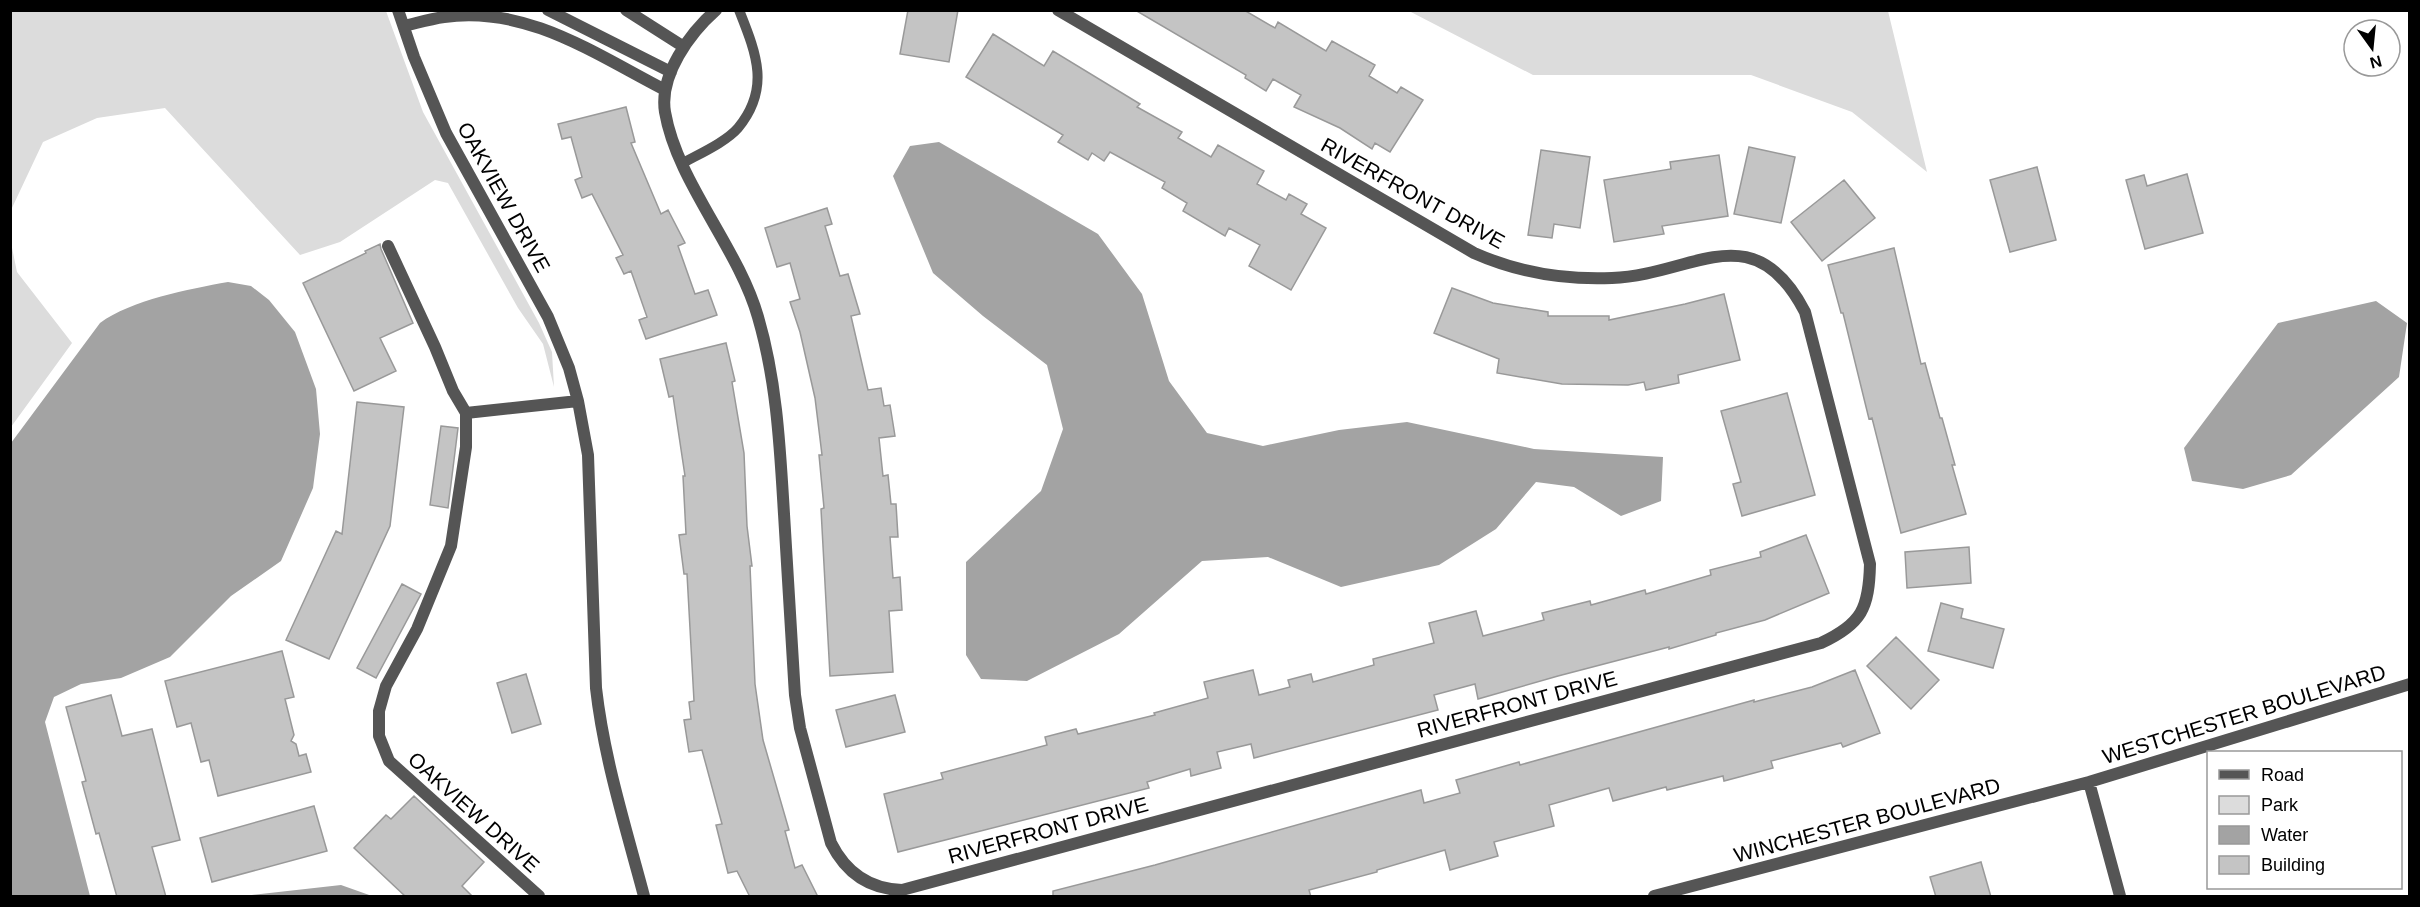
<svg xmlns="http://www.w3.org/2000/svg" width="2420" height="907" font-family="Helvetica,sans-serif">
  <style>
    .green { fill: #dcdcdc }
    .water { fill: #a3a3a3 }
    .building { fill: #c4c4c4; stroke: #999; stroke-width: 1.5 }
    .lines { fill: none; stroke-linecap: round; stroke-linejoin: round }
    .lane { stroke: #555; stroke-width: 10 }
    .street { stroke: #555; stroke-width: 12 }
    .labels { text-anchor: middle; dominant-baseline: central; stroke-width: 4.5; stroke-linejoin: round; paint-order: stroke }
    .street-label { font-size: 21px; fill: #000; stroke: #fff }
  </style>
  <rect width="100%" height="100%" fill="#fff"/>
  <path class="green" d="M11,10L386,11L423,112L539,323L552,352L554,387L543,344L518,308L448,183L435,180L340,242L300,255L165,108L97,118L43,142L11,210Z
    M1409,11H1888L1927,172L1852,112L1751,75H1533Z
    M10,238L17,272L72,343L11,427Z"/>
  <path class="water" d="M939,142L1098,234L1142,294L1169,381L1207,433L1263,446L1339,430L1407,422L1534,449L1663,457L1661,501L1621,516L1574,487L1536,482L1496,529L1439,565L1341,587L1268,557L1202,561L1119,634L1027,681L981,679L966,655V562L1041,491L1063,429L1047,365L983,316L933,273L893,176L910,146Z
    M228,282L251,286L269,300L295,332L316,389L320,434L313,488L281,561L231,596L170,657L121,678L81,684L54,697L45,722L90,896H11V443L100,323C131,300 189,289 228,282Z
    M2376,301L2407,323L2399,377L2291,475L2243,489L2192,481L2184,448L2278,323Z
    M341,885L372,896H243Z"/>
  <path class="building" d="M908,10H958L949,62L900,54Z
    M1135,10H1244L1275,28L1278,22L1326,51L1332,41L1375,65L1369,76L1397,93L1401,87L1423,100L1390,152L1375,143L1372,149L1340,128L1294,107L1301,95L1273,79L1266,91L1245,78L1246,75Z
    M993,34L1044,66L1053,51L1140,104L1137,107L1182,132L1178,138L1211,157L1218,145L1264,171L1257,184L1286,200L1289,194L1307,204L1301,214L1326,228L1291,290L1249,266L1260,245L1229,228L1225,236L1183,211L1187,203L1162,188L1165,182L1110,152L1104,161L1092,153L1088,160L1058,142L1063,135L966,77Z
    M626,107L635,142L631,143L661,214L668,210L685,243L678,246L695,294L708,290L717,315L646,339L639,320L647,317L631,271L624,274L616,258L623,255L592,194L582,198L575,180L582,177L571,137L562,139L558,124Z
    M1749,147L1795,157L1781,223L1734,214Z
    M1541,150L1590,157L1580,228L1554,224L1552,238L1528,235Z
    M1719,155L1728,216L1662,226L1664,234L1614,242L1604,180L1671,169L1670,162Z
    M2037,167L2056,240L2010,252L1990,180Z
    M2187,174L2203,233L2145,249L2126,180L2144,175L2147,186Z
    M1844,180L1875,218L1822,261L1791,222Z
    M827,208L832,224L825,226L840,276L848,274L860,314L851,316L868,390L881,388L884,406L890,405L895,436L879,438L883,476L888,475L891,504H896L898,537H890L893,578L900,577L902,610L889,611L893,672L830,676L821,509L824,508L819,455H822L815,398L800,332L790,302L800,299L790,263L777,267L765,228Z
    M380,244L381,249L413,323L380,338L396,371L354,391L303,283L366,253L365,251Z
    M1894,248L1921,364L1925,363L1940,418H1942L1955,465H1952L1966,514L1901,533L1872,418L1869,419L1843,313H1841L1828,265Z
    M1452,288L1493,303L1548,312V316H1609V320L1685,304L1724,294L1740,360L1678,375L1679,383L1646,390L1644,382L1628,385L1562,384L1497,373L1499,359L1434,333Z
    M726,343L735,381L732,382L744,453L747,526L752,566H750L755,684L763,740L789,830L785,831L795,868L802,865L818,897H750L737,871L728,873L716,825L722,824L702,750L689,752L684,720L691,719L689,702L694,701L687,574H684L679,535L686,534L683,476H685L673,396L669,397L660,359Z
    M1787,393L1815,495L1742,516L1733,484L1741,482L1721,411Z
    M357,402L404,407L390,526L329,659L286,640L336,531L342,534Z
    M441,426L458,428L448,508L430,505Z
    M1806,535L1829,593L1765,620L1716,633V635L1669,649V647L1558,676L1478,699L1475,684L1434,695L1438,710L1254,758L1251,744L1217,752L1221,768L1191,776L1190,769L1147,782L1149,788L898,852L884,794L943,779L941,773L1047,745L1045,737L1076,729L1078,734L1155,715L1154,713L1208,698L1204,682L1253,670L1259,695L1290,687L1288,680L1311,674L1313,682L1374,665L1373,659L1434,643L1429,623L1476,611L1483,636L1544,620L1542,613L1590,601L1591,605L1645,590L1646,594L1711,575L1710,570L1761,557L1760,552Z
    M1969,547L1971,583L1907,588L1905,552Z
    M402,584L421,594L376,678L357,668Z
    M1941,603L1963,609L1961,618L2004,629L1993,668L1928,651Z
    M1896,637L1939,680L1911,709L1867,666Z
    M282,651L294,697L285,699L294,735L291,741L296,744L299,756L306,754L311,772L218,796L209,760L201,762L191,723L177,727L165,681Z
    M1855,670L1880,733L1843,747L1841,743L1771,761L1773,768L1724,781L1723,776L1667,790L1666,787L1613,801L1609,788L1549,805L1554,826L1494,842L1498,856L1450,870L1445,850L1377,870V872L1309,890L1311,897H1053V891L1155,865L1421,790L1424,803L1460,793L1456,780L1519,762L1520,765L1754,700V702L1812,687Z
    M526,674L541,724L512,733L497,683Z
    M111,695L122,736L152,729L180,840L152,847L166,897H117L99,833L96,834L82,782L86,781L66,707Z
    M895,695L905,732L846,747L836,710Z
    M414,796L484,862L462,886L473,897H406L354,848L386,815L391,819Z
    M314,806L327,851L212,882L200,838Z
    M1981,862L1991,897H1936L1930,877Z"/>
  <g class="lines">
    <path class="lane" d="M683,163C699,154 726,142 738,128C771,88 756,53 739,10"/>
    <path class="street" d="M398,10L414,57L446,133L548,317L569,368L578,401L588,455L596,688C604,759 626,828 644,896
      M548,10L671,72
      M626,10L684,47
      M716,10C690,33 659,75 665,112C677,182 738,247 758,317C777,382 780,448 784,514C788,575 791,635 795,695L800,728L831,843C846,873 869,889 902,890L1821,643C1862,624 1869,608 1870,564L1805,312C1753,212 1693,275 1612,278C1565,280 1517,272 1474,253L1058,10
      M404,26C417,23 430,19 444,17C526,5 595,54 665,90
      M388,246L435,347L453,391L466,413V447L451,546L417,629L386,686L379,711V736L389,761L539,896
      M466,413L578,401
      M2089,782L2120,896
      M1654,896L2089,782L2410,684"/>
  </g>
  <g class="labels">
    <g class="street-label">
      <text transform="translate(1413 193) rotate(29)">RIVERFRONT DRIVE</text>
      <text transform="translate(504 197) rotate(61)">OAKVIEW DRIVE</text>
      <text transform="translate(1517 704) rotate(-15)">RIVERFRONT DRIVE</text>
      <text transform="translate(2244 714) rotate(-17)">WESTCHESTER BOULEVARD</text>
      <text transform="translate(474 812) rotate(42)">OAKVIEW DRIVE</text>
      <text transform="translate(1867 820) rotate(-15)">WINCHESTER BOULEVARD</text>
      <text transform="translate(1048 830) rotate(-15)">RIVERFRONT DRIVE</text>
    </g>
  </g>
  <rect width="2420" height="907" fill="none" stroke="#000000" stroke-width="24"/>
  <rect x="2207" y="751" width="195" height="138" fill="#ffffff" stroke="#999999" stroke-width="1.5"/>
  <rect x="2219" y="770" width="30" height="9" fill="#555555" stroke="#999999" stroke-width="1.5"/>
  <text x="2261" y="781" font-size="18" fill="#000000">Road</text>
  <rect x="2219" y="796" width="30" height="18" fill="#dcdcdc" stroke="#999999" stroke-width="1.5"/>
  <text x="2261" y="811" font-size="18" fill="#000000">Park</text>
  <rect x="2219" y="826" width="30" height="18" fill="#a3a3a3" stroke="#999999" stroke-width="1.5"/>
  <text x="2261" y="841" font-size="18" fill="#000000">Water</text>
  <rect x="2219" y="856" width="30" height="18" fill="#c4c4c4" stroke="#999999" stroke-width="1.5"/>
  <text x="2261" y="871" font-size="18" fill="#000000">Building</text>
  <g transform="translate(2372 48) rotate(165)"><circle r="28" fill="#ffffff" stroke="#999999" stroke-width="1.5"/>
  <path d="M0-4.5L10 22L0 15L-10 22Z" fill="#000000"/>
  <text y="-9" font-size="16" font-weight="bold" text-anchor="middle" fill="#000000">N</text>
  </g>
</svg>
